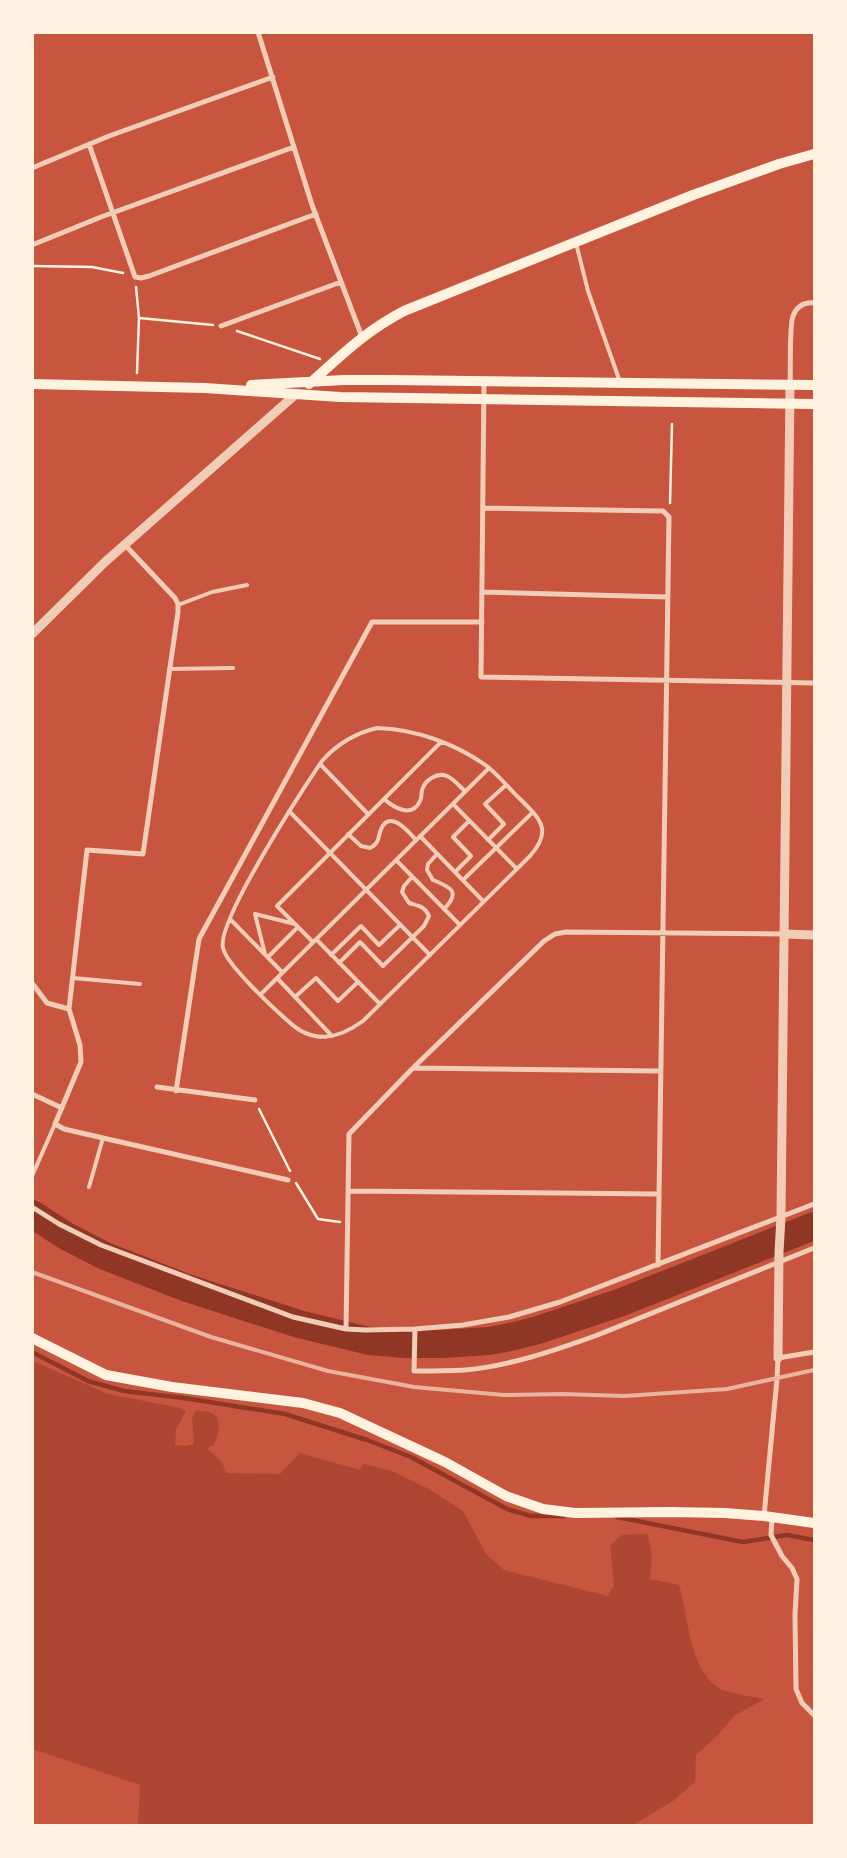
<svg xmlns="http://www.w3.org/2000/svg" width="847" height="1858" font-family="Inter,sans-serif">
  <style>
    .green { fill: #ae4732 }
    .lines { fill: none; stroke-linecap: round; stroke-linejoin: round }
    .stream { stroke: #8f3625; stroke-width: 4.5 }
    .river { stroke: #8f3625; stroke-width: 28 }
    .path { stroke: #fff3e0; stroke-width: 2.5 }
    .service { stroke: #f1ccb7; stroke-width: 4 }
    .minor { stroke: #f1ccb7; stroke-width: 5 }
    .tertiary { stroke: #f1ccb7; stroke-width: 9 }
    .secondary { stroke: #fff3e0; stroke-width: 10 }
    .rail { stroke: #e9b49f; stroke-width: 4 }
  </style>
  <rect width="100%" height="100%" fill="#c8553d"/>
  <path class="green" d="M33,1361L108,1394L181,1408L186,1411L176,1430L175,1445L185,1446L194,1444L192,1418L195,1411C221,1409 223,1424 214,1445L207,1448L222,1462L226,1473L280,1474L300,1453L360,1470L364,1464L392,1471L429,1489L463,1511L486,1554L504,1570L608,1596L614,1585L610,1545L622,1535L648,1534L652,1556L650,1579L679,1585C689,1617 688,1668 719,1688C727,1693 754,1697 765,1699L734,1716L717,1736L696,1755L695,1782L673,1801L633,1825H138L140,1785L33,1749Z"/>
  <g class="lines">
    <path class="stream" d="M32,1352L88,1381L124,1391L184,1398L285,1414L367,1440L411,1457L507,1509L531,1516H564
      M617,1517L743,1542L787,1535L814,1540"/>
    <path class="river" d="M32,1214L66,1236L105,1256L187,1288L299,1324L369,1341L407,1344H441L489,1341L515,1336L538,1330L619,1303L814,1226"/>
    <path class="path" d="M32,266L92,267L123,273
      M136,287L139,318L137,373
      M139,318L213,325
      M237,331L320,359
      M670,503L672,424
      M259,1109L290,1171
      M296,1183L318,1219L340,1222"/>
    <path class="service" d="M576,243L588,291L620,382
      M178,605L212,592L247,585
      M169,669L233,668
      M377,728C415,729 457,744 488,767C499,776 508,787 518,797C539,818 554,829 530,856L363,1021C338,1039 313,1045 288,1021C274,1009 226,964 223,948C216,922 303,789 322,761C336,745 356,733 377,728Z
      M320,764L368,814
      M384,799C393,807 412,819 420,801C422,798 421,794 422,790C425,780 437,772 447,776C454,779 460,787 465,791
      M453,804L517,869
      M289,811L430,955
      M348,834L361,846L370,848C378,844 378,840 380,832C388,807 408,831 416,840
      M420,836L483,901
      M488,840L504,824L485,804L506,785
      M437,854L428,864L427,870L433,880C451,887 461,892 444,909
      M396,860L460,925
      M455,872L471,856L453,837L469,821
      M463,880L533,812
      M230,919L282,972
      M316,939L380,1004
      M313,942L277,906L441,742
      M265,954L255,914L295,924
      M331,955L361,926L379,945L400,925
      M268,957L298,927
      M339,963L360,942L383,966L424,926L429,916C425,906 418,906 409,903L402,892L404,886L412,877
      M73,978L140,984
      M277,978L332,1036
      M261,994L489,768
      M295,997L316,978L338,1001L358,982
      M32,1176L55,1124
      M89,1187L103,1138"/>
    <path class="minor" d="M258,32L312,205L362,337
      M89,144L135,277L141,278L149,276L316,214
      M32,168L109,136L273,77
      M32,245L101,217L294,147
      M221,326L341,282
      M484,381L481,677L814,683
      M790,385C791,371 789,326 793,316C797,306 804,302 814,303
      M483,508L663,511L669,517L658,1265
      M125,545L175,598L178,604V612L143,854L87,850L69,1009L80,1045L81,1062L55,1124L64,1129L103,1138L288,1180
      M482,592L668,597
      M32,983L47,1003L69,1009
      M414,1068L661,1071
      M157,1087L255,1100
      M176,1091L199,939L372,622H482
      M32,1094L62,1108
      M349,1191L659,1194
      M814,1204L560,1302L509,1317L463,1325L415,1329L414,1371C431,1371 448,1371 465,1370C509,1366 553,1351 595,1336L814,1248
      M32,1207L59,1224L101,1245L293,1317L346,1329L366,1330L415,1329
      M346,1329L349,1134L413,1068L544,941L555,934L566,932L784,934
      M764,1516L777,1379L778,1358L814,1352
      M772,1517L771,1535L782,1556L792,1568L797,1579L795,1615L796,1689L802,1703L814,1715"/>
    <path class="tertiary" d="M32,634L105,562L296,394
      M784,934L814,935
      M778,1358L779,1252L781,1217L790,385"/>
    <path class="secondary" d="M32,384L205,388L340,397L814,404
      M309,384C342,355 364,332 404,311L693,195L779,164L814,154
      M251,385L344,380H391L814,385
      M32,1338L106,1375L172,1387L303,1403L340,1413L445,1462L506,1496L543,1509L575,1513L671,1512L725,1513L764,1516L814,1523"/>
    <path class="rail" d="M32,1272L211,1337L328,1371L414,1387L504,1395L562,1394L625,1396L727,1389L814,1370"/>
  </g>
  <rect width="847" height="1858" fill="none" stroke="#fff3e0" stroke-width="68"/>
</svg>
